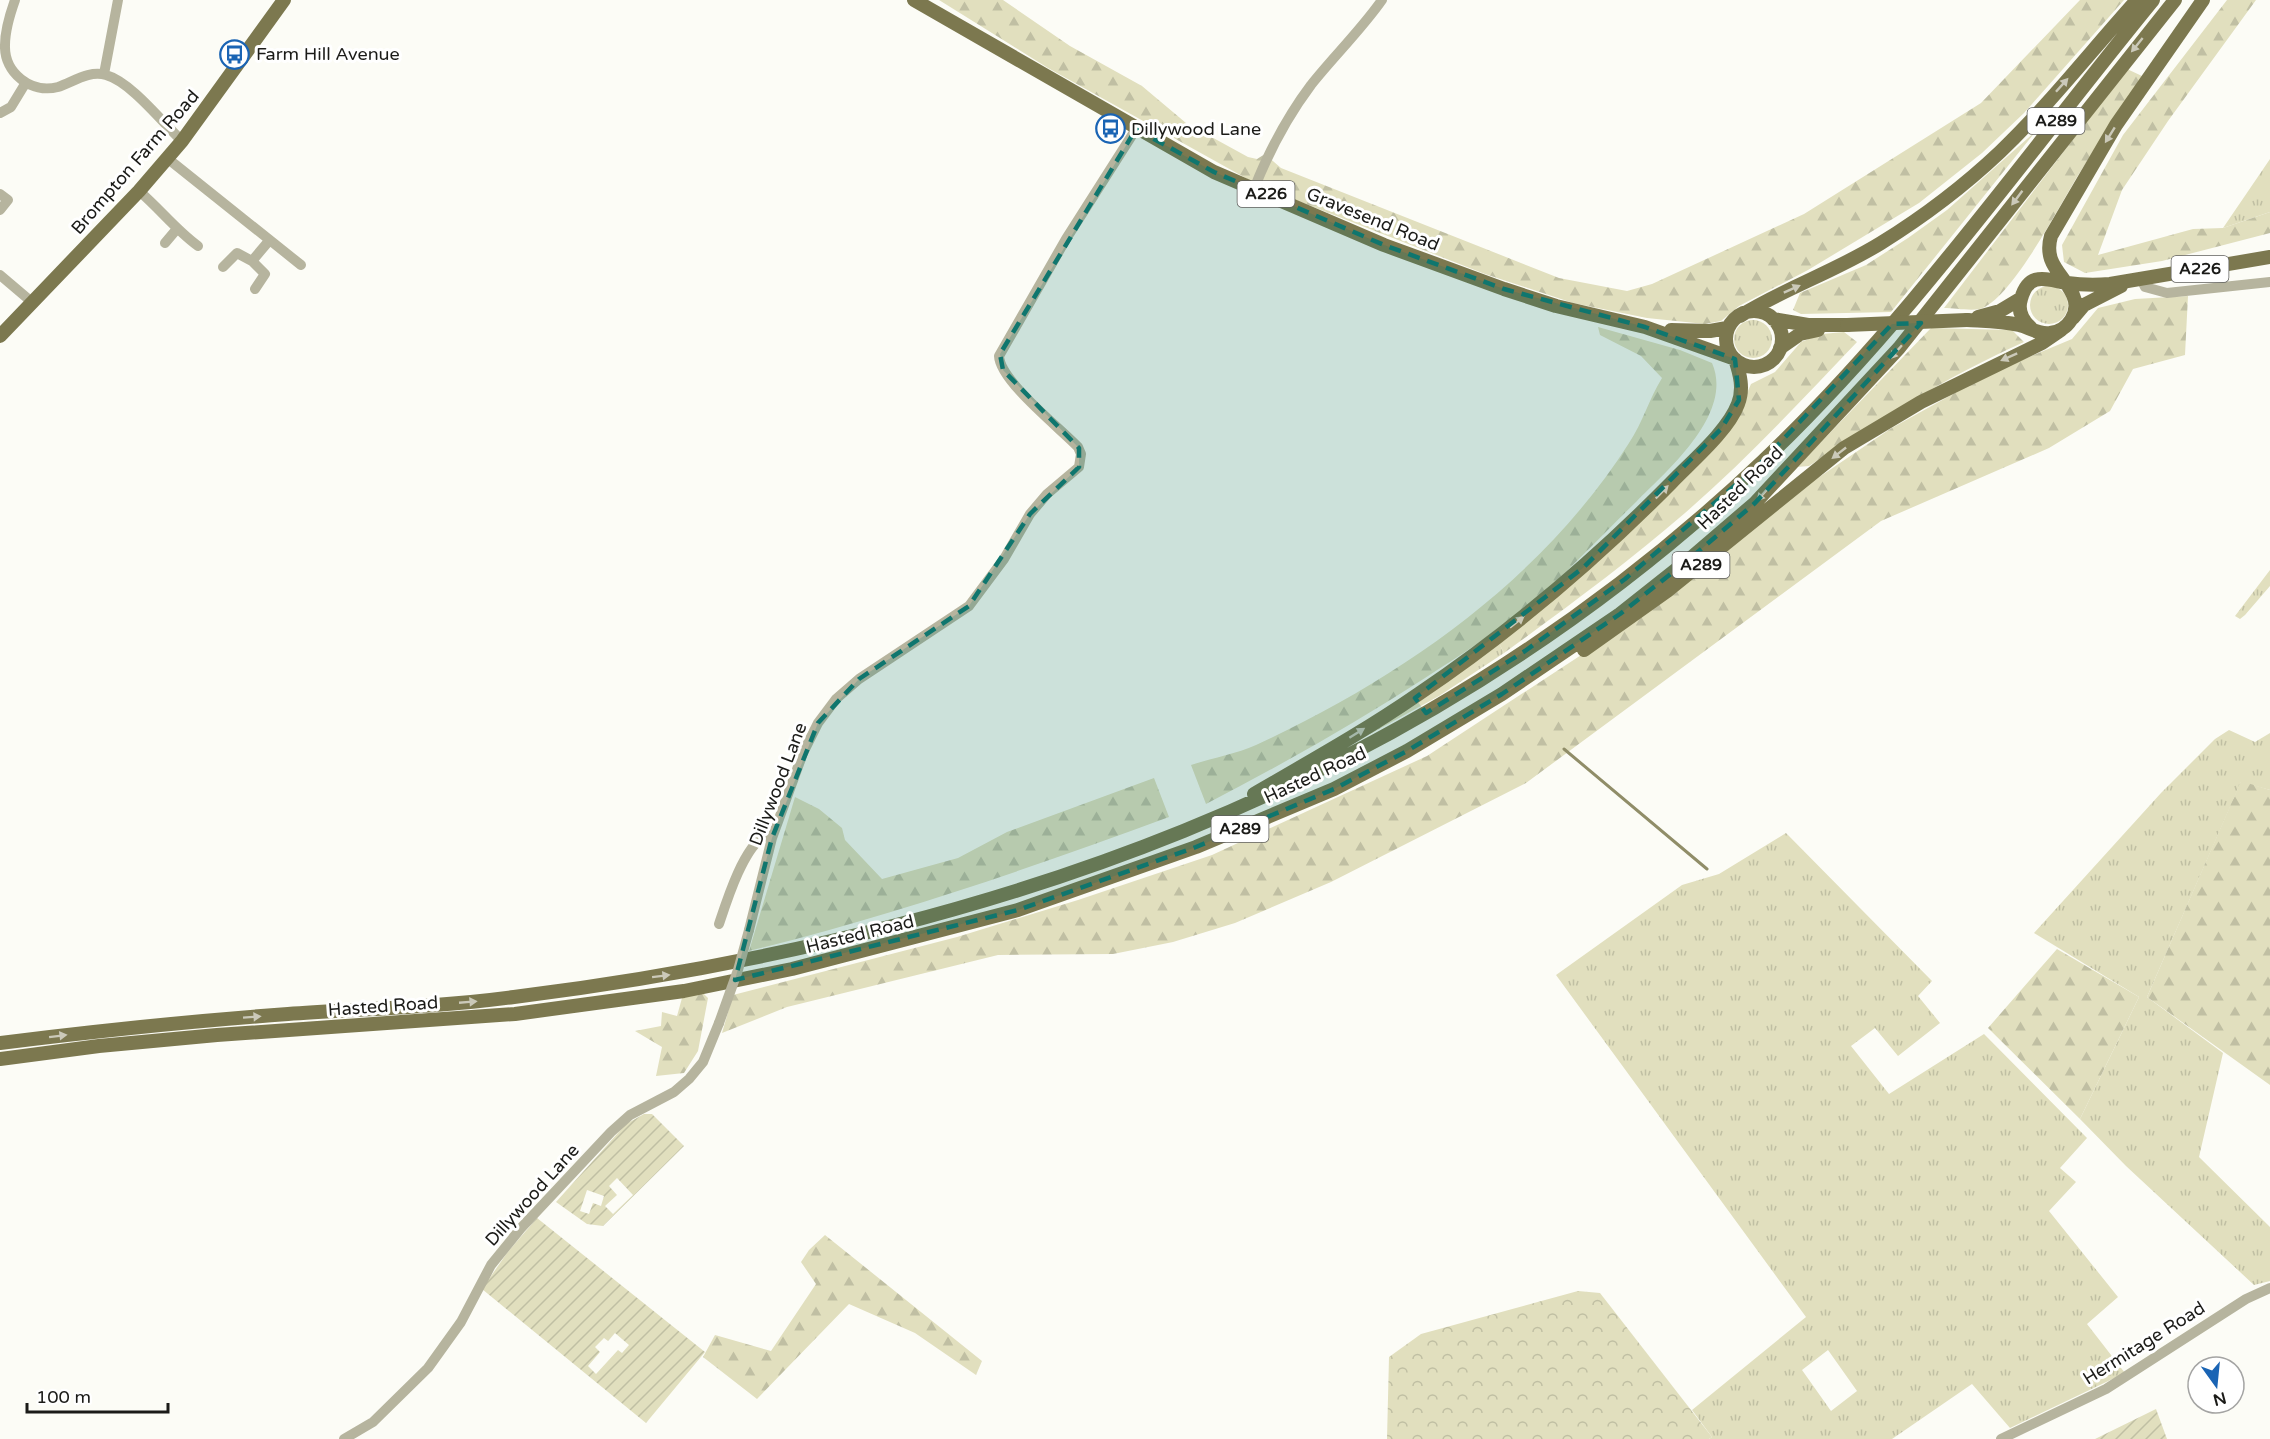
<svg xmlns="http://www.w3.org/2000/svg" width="2270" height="1439" font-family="'Varela Round',sans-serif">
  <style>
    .grass { fill: url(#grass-tufts); fill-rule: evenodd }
    .forest { fill: url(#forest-firs) }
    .park { fill: url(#park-crowns) }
    .garden { fill: url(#garden-furrows); fill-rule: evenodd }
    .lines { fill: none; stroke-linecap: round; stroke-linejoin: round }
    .stream { stroke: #908d68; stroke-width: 3 }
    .minor { stroke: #b6b49e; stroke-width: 10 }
    .major { stroke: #7c784f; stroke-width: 14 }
    .minor-bridge { stroke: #b6b49e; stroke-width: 10 }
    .major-bridge { stroke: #7c784f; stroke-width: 14 }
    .oneway { fill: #cbc9b9 }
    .marked { fill: #0f766e; fill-opacity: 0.2; stroke: #0f766e; stroke-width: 4.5; stroke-dasharray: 12 8; stroke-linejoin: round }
    .labels { text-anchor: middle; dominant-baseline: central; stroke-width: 6; stroke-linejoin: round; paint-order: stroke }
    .shield { fill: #fff; stroke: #5f5f5d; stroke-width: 1.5 }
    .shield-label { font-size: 16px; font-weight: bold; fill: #1b1b18 }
    .poi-label { font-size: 18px; fill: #1b1b18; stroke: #fff; text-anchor: start }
    .street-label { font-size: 18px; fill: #1b1b18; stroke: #fff }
  </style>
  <defs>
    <pattern id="grass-tufts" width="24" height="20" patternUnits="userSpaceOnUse" patternTransform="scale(1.5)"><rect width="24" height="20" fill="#e1dfbe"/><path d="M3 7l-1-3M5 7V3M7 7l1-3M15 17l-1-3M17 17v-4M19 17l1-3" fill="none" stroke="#c0bfa3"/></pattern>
    <pattern id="forest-firs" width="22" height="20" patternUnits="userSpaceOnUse" patternTransform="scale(1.5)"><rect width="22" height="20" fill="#e1dfbe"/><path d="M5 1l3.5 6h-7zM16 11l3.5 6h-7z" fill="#c0bfa3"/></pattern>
    <pattern id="park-crowns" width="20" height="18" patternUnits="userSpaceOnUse" patternTransform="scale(1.5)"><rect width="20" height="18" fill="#e1dfbe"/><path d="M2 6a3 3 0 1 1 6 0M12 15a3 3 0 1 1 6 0" fill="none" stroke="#c0bfa3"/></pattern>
    <pattern id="garden-furrows" width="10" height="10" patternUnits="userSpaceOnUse" patternTransform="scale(1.5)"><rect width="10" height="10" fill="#e1dfbe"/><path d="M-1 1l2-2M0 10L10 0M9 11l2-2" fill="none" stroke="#c0bfa3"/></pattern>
  </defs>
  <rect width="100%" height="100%" fill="#fcfcf6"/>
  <path class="grass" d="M2270,159V212L2223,228Z
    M2030 305a19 19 0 1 1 38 0a19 19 0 1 1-38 0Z
    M1734 339a19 19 0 1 1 38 0a19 19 0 1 1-38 0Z
    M2270,570V586L2245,615L2240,619L2235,616Z
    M1499,643L1504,653L1439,696L1370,734L1368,731Z
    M2229,730L2255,742L2270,733V790L2241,782L2147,997L2223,1053L2199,1157L2270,1227V1281L2254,1285L2126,1166L2080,1119L2139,997L2034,933L2161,793L2215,739Z
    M1786,833L1932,981L1918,996L1940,1023L1898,1056L1875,1028L1851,1046L1889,1094L1984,1034L2087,1138L2060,1168L2076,1182L2049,1211L2118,1297L2087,1324L2125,1373L2010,1428L1972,1384L1892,1439H1709L1712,1437L1692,1410L1806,1317L1556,975L1682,885L1719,874ZM1828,1350L1857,1391L1831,1411L1802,1370Z"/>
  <path class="forest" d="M939,0H1003L1070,46L1142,86L1186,123L1248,157L1257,159L1265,154L1281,168L1559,278L1627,291L1652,284L1804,214L1981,103L2080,0H2124L2024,113L1982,153L1919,203L1808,270L1739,306L1721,321L1705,324L1647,318L1573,303L1485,274L1260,186L1048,68Z
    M2227,0H2256L2168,121L2122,190L2098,255L2193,229L2223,228L2270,212V233L2162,261L2085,273L2064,262L2062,245L2123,135Z
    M2127,69L2142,76C2122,107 2102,137 2082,169C2063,198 2013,299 1980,309C1970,311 1954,308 1944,308Z
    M2036,131L1891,312L1801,314L1793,310L1800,293L1866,265L1908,238L1947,210Z
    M2188,296L2185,355L2133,369L2110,411L2049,448L1881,521L1526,783L1331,882L1235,923L1173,942L1113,954L998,955L787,1007L722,1033L733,995L957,937L1078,900L1212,855L1427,756L1662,602L1809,484L1890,429L1989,374L2072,339L2098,308L2135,299Z
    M1598,327L1680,350L1712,363C1734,413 1669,469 1637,501C1603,534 1569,571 1533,602C1500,630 1462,654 1425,678C1354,724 1281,765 1206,804L1191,765C1212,758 1236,754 1256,745C1402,677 1541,581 1629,443C1643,422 1649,399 1662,378L1641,356L1600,335Z
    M1931,328L2012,330L2024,342C1948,376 1878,420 1809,466L1797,467Z
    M1844,332L1857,342C1801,401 1746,460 1685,513C1627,563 1566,608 1504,653L1499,643L1740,409L1751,384L1775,372L1801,342L1822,334Z
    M1154,778L1169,817C1031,868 892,916 749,951L795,797L819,809L842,828L845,840L882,879L958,858L1007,832Z
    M2241,781L2270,790V1085L2147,997Z
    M2057,949L2139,997L2080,1119L1988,1028Z
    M703,993L708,998L698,1051L684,1073L656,1076L662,1047L635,1031L661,1026L662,1012L677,1016L682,998Z
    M825,1235L982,1361L976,1375L915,1333L849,1304L757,1399L703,1357L715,1335L771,1351L816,1284L801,1262L809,1250Z"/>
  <path class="park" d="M1578,1291L1600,1293L1712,1437L1709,1439H1387L1389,1357L1421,1334Z"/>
  <path class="garden" d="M644,1114H652L684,1146L603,1226L587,1224L556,1202L626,1124ZM617,1178L633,1195L613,1214L605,1206L617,1195L609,1186ZM587,1190L604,1196L601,1206L593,1203L589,1214L580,1211Z
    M537,1218L705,1352L646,1423L482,1289L507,1253ZM615,1333L629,1345L622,1353L618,1350L596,1374L588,1366L600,1352L595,1347L604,1338L608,1341Z
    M2156,1409L2167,1439H2095Z"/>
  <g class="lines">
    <path class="stream" d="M1564,749L1707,869"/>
    <path class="minor" d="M15,0C10,14 5,30 5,45C4,73 31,94 58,87C73,82 89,70 106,75C131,82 162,122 182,141
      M104,74L118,0
      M0,113L11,107L25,84
      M167,158L301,265
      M1254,189C1269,151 1287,117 1311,85C1334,56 1361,30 1382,0
      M139,191C160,209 176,230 198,246
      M0,194L8,200L0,210
      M165,243L176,230
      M252,261L265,274L255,289
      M223,267L237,253L252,261L268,242
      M0,275L33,303
      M2141,279L2145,287L2167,293L2270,282
      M719,924C727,900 743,849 764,836L772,838
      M749,930L772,838L803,753L818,723L836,699L859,679L969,606L1004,559L1030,514L1047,494L1079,467L1081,454L1078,447C1060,428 1000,381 999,356L1066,239L1136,129
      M344,1439L373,1422L428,1368L461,1322L491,1265L521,1228L611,1132L630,1115L674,1092L689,1079L703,1062L719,1023
      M2001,1439L2106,1389L2246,1299L2270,1288"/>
    <path class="major" d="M914,0L1214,172L1384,245L1504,289L1556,306L1645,327L1735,359
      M1726 339a28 28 0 1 1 56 0a28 28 0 1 1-56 0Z
      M1740,316C1785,288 1836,271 1881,243C1923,217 1964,186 2000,152C2049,105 2091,51 2137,0
      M1978,317L2000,311L2020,299
      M2073,318L2084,305L2121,286
      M1773,319L1808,325H1847
      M1967,320C1984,321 2002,321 2019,325C2028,327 2040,335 2050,333C2068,331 2081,312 2073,295C2063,273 2043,264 2051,236L2116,125L2203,0
      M2031,328C2022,320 2017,311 2021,299C2029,270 2047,280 2067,283C2082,285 2096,285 2110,284L2270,257
      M1671,330L1710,331L1727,328
      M0,336L139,191L182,141L284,0
      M1780,348L1800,334L1818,330
      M1584,650L1667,591L1844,448L1921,402L2042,343L2061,330
      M1254,794C1309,762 1365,731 1417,695C1509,633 1593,562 1671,483C1691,462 1728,431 1738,404C1744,389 1740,374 1735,359
      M0,1043C96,1031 192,1021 288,1014C363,1009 439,1007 514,997C982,938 1415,792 1763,461C1909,322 2026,155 2153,0
      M0,1059L99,1046L217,1035L515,1014L684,991L792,969L1018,910L1196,847L1334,789L1407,751L1502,694L1620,614L1692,557L1755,503L1899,348L2175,0"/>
    <path class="minor-bridge" d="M719,1023L738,970L749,930"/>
    <path class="major-bridge" d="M1847,325L1967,320"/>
  </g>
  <defs><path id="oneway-solid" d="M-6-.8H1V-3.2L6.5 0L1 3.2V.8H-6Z" transform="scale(1.5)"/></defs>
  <g class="oneway">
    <use href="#oneway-solid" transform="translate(2137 45) rotate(129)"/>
    <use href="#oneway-solid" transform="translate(2062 85) rotate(-48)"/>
    <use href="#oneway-solid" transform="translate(2110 135) rotate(122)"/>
    <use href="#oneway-solid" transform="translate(2017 198) rotate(127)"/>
    <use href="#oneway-solid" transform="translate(1792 289) rotate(-24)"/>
    <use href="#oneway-solid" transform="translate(1896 352) rotate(131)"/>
    <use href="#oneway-solid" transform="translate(2009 357) rotate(156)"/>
    <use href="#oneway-solid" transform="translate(1839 453) rotate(142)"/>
    <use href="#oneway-solid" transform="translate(1662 492) rotate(-46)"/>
    <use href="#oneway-solid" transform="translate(1763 494) rotate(131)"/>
    <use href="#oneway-solid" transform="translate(1517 622) rotate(-38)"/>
    <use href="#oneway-solid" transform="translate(1357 733) rotate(-32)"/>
    <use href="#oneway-solid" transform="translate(661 976) rotate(-7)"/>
    <use href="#oneway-solid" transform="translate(468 1002) rotate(-5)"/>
    <use href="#oneway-solid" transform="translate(252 1017) rotate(-4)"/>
    <use href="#oneway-solid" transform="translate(58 1036) rotate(-7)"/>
  </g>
  <path class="marked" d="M1136,129L1214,172L1384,245L1504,289L1645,327L1735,359L1739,400L1721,429L1584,567L1415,698L1426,713L1525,651L1625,579L1759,465L1892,324L1921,323L1755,503L1692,557L1620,614L1502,694L1407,751L1334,789L1196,847L1018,910L735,980L772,838L818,723L859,679L969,606L1030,514L1079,467V448L1003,370L1000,354Z"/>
  <defs>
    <symbol id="bus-ring" viewBox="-11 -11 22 22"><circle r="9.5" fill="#fff" stroke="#1a64b4" stroke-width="1.5"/><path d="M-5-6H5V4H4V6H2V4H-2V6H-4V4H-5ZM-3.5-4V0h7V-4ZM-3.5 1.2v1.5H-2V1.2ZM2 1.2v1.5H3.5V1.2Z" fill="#1a64b4"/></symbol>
  </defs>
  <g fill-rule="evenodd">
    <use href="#bus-ring" x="218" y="38" width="33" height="33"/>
    <use href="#bus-ring" x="1094" y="112" width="33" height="33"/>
  </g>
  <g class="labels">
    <g class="shield">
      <rect x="2027.5" y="108" width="57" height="26" rx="4.5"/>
      <rect x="1237.5" y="181" width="57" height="26" rx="4.5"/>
      <rect x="2171.5" y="256" width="57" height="26" rx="4.5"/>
      <rect x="1672.5" y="552" width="57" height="26" rx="4.5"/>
      <rect x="1211.5" y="816" width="57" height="26" rx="4.5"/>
    </g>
    <g class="shield-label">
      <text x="2056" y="121">A289</text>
      <text x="1266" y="194">A226</text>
      <text x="2200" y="269">A226</text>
      <text x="1701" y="565">A289</text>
      <text x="1240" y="829">A289</text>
    </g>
    <g class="poi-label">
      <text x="256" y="54">Farm Hill Avenue</text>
      <text x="1131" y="129">Dillywood Lane</text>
    </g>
    <g class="street-label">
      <text transform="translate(135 162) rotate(-49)">Brompton Farm Road</text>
      <text transform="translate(1373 219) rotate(22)">Gravesend Road</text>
      <text transform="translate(1740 488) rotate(-44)">Hasted Road</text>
      <text transform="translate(1315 775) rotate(-25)">Hasted Road</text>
      <text transform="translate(778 784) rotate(-69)">Dillywood Lane</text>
      <text transform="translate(860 934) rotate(-14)">Hasted Road</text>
      <text transform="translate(383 1006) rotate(-4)">Hasted Road</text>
      <text transform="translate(532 1195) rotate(-48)">Dillywood Lane</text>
      <text transform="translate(2144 1343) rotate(-32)">Hermitage Road</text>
    </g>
  </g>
  <g transform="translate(2216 1385) rotate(165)"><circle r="28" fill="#ffffff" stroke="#a4a4a3" stroke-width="1.5"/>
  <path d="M0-4.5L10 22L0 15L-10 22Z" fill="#1a64b4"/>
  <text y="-9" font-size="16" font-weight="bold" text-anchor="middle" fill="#1b1b18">N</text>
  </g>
  <path d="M27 1403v9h141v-9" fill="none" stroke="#1b1b18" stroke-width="3"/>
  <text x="36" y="1403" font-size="18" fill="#1b1b18" stroke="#ffffff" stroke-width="4.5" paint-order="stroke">100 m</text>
</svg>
